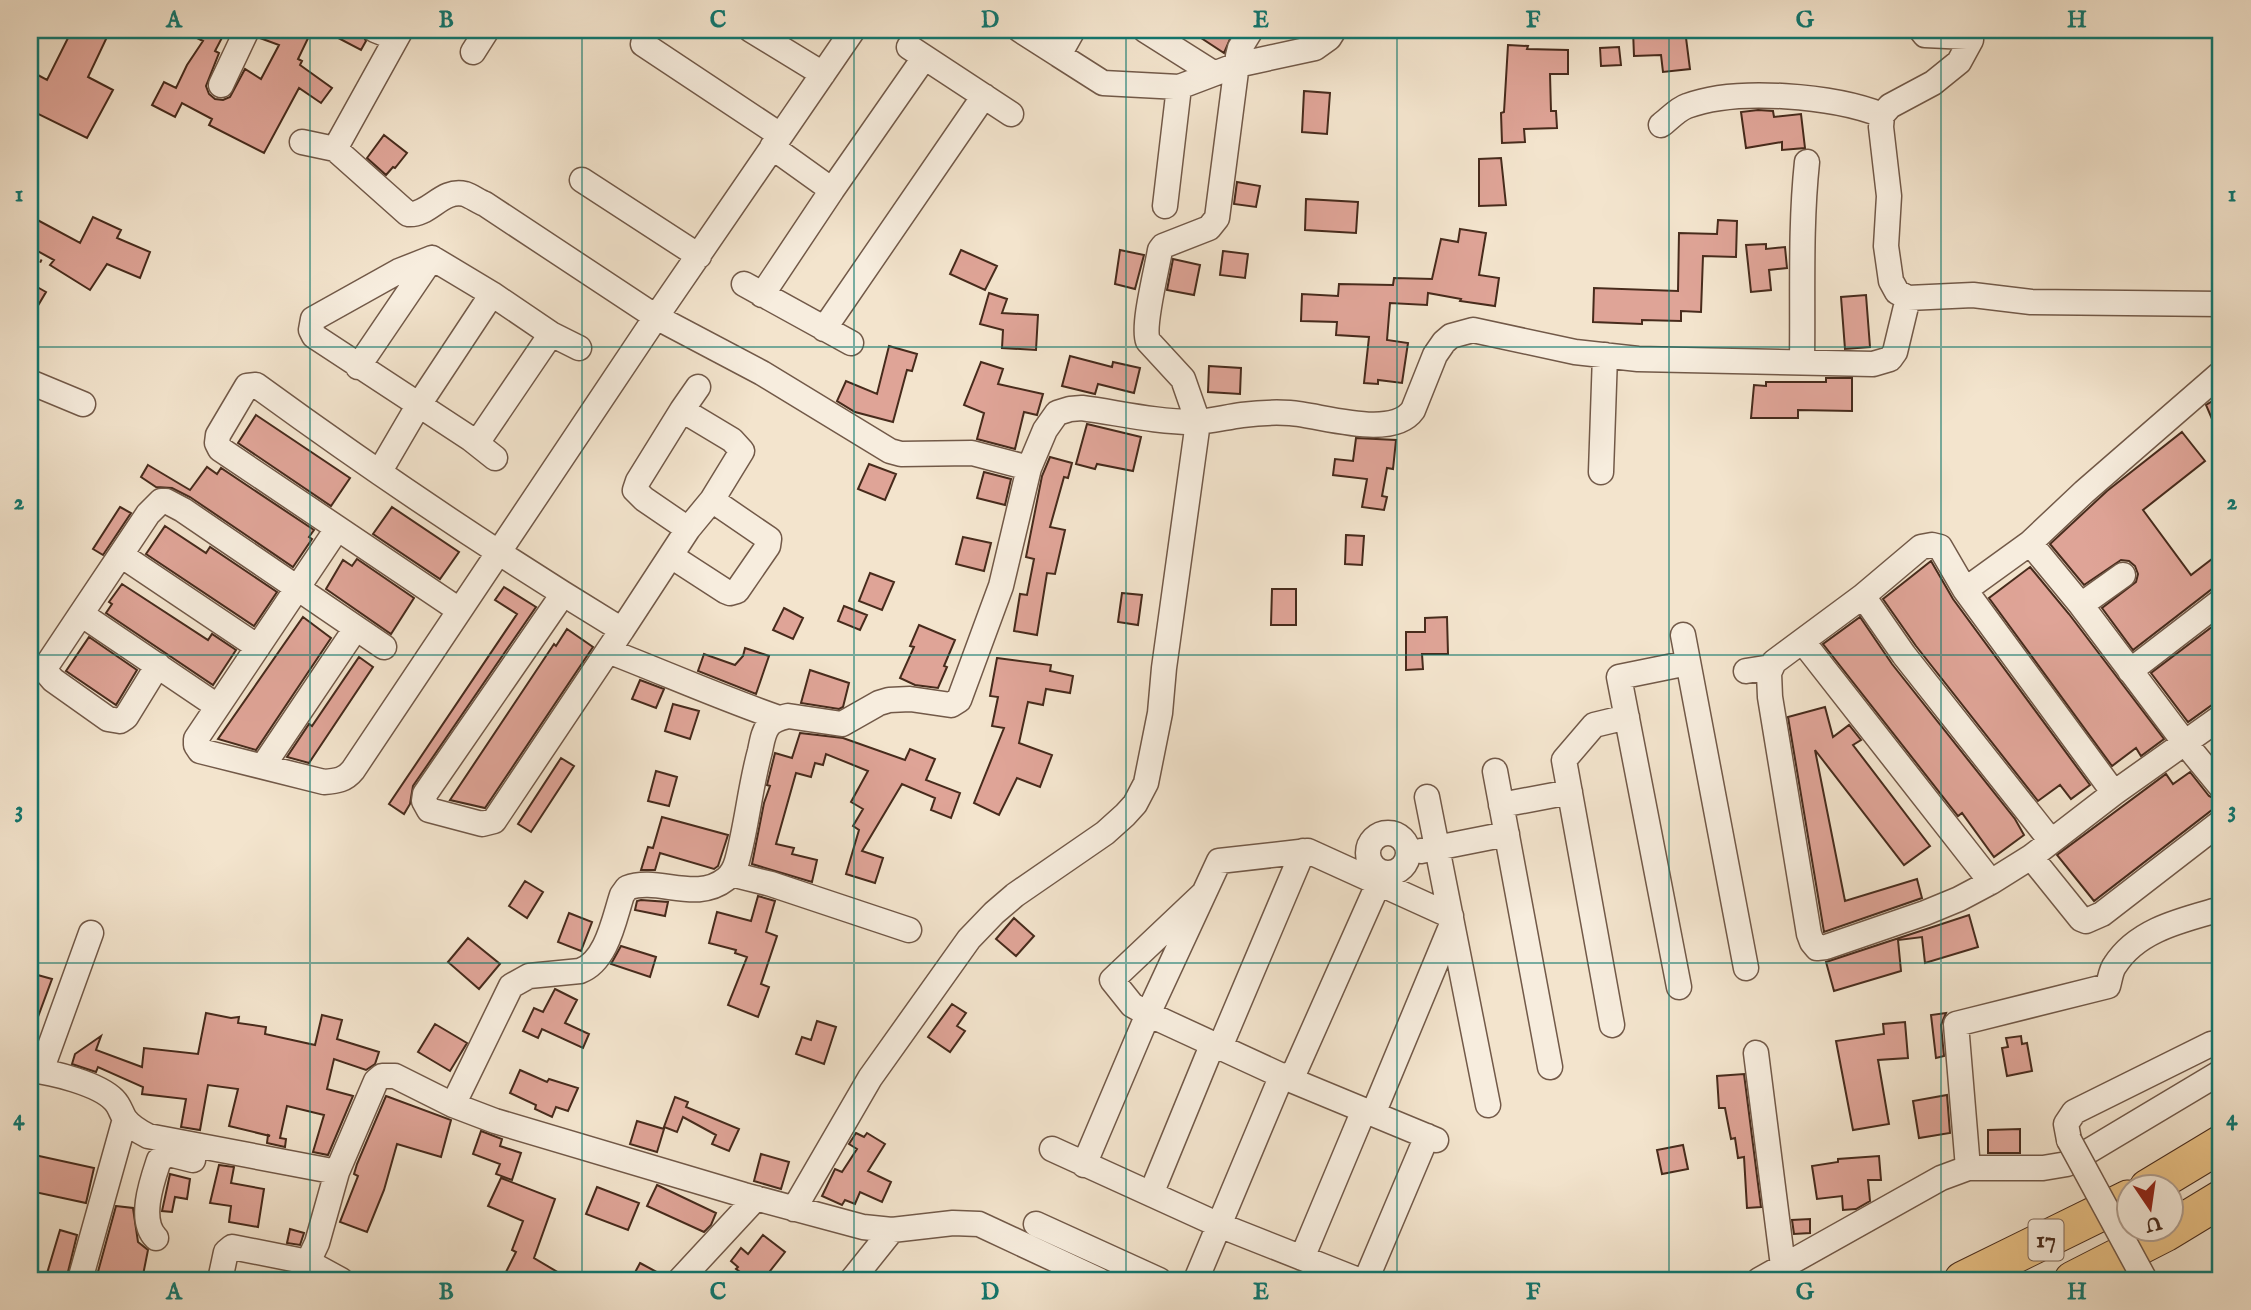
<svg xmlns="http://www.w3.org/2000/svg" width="2251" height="1310" font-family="'IM FELL English',serif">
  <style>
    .building { fill: #dfa497; stroke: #472b1c; stroke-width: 2 }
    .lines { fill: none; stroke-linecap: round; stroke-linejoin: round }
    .minor-casing { stroke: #725948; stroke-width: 27 }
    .highway-casing { stroke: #472b1c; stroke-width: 39 }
    .path { stroke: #472b1c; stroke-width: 3.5; stroke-dasharray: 2 3.5; stroke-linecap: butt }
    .minor { stroke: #f7edde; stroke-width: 24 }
    .highway { stroke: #eac286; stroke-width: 37 }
    .minor-bridge-casing { stroke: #725948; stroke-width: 27; stroke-linecap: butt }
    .minor-bridge { stroke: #f7edde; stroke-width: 24 }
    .grid { fill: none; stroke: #0f766e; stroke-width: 2; stroke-opacity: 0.55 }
    .labels { text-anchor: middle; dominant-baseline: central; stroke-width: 7; stroke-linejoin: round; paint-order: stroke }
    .shield { fill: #f7edde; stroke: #7c6556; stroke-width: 2 }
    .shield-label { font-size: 24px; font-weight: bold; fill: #472b1c }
    .neatline { fill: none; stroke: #0f766e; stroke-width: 2.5 }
    .grid-label { font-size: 23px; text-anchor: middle; font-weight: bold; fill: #0f766e }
  </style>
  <rect width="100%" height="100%" fill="#f3e4cd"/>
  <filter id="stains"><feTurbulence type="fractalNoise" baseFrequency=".00286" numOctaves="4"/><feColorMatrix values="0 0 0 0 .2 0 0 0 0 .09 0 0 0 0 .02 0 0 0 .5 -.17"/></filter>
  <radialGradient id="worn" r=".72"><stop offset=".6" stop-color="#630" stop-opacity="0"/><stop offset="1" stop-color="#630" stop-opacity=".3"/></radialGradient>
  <path class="building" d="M72,30H102L100,34L107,37L88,77L113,90L87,138L30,110V88L36,74L47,80Z
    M181,30H226L215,51L219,53L206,86L209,94L215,99L223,100L230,97L245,69L261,79L279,45L260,38L262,30H312L298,59L302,61L300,65L332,88L321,103L299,88L264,153L209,125L212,119L182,103L175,117L152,105L164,82L176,88L187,65L203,41Z
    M323,30H360L366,41L361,50Z
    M1189,30H1234L1224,53Z
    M1633,30H1685L1690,69L1663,72L1661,55L1634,56Z
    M1508,45L1528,46L1527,49L1568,50V74H1550L1551,111H1556L1557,128L1524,129L1525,142L1502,143L1501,113L1504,112Z
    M1619,47L1621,65L1601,66L1600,48Z
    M1304,91L1330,93L1327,134L1302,132Z
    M1758,110L1773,111L1774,117L1801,114L1805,148L1782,150V142L1746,148L1741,112Z
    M384,135L407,153L395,168L393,167L386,175L367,158Z
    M1501,158L1506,205L1479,206V159Z
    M1237,182L1260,186L1256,207L1234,204Z
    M1306,199L1358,202L1356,233L1305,230Z
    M30,216L80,243L93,217L121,230L117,238L150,252L140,278L107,264L90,290L50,265L54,260L30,247Z
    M1718,220L1737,221L1736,257L1703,256L1701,312L1681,311V321L1642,320V324L1593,322L1594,288L1678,291L1679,233L1717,234Z
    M1460,229L1486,233L1479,275L1499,278L1495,306L1460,301L1461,299L1428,293L1427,305L1390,303L1387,340L1408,343L1402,383L1378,380V384L1364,383L1369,337L1336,335L1337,322L1301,321L1302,294L1338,296L1339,284L1393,285L1394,278L1432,279L1441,239L1458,242Z
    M1766,244V249L1785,247L1787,268L1769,270L1771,290L1751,292L1746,245Z
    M961,250L997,266L985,290L950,274Z
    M1120,250L1144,255L1135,289L1115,284Z
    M1223,251L1248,254L1245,278L1220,275Z
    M1173,259L1200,265L1194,295L1167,290Z
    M30,283L46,292L30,319Z
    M989,293L1007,299L1002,313L1038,315L1036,350L1002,348L1003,330L980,324Z
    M1866,295L1870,347L1845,349L1841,297Z
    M889,346L917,354L912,371L907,370L893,422L855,412L837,401L846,381L877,394Z
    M1070,356L1112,367L1113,362L1140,368L1134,393L1098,384L1095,394L1062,386Z
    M981,362L1003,369L998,384L1043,394L1037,415L1024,412L1015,449L977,439L984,413L964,405Z
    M1209,366L1241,368L1240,394L1208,392Z
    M1826,378H1852V411L1798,410V418H1751L1754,385L1766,386V382H1826Z
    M2221,396V440L2206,405Z
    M256,415L350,478L331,506L238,443Z
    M1087,424L1141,437L1133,471L1097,464L1095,469L1076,464Z
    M2182,432L2205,461L2143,510L2191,575L2221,552V586L2212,589L2133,650L2102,608L2136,582L2138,574L2135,566L2129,561L2121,560L2084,585L2050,544L2107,491Z
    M1356,438L1396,440L1393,469L1387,468L1382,496L1387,497L1384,510L1362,507L1367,479L1333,475L1335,459L1353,461Z
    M1050,457L1072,463L1068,478L1064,477L1050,527L1065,530L1055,574L1047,573L1037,635L1014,631L1020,594L1027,595L1034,559L1026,557L1042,476Z
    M869,464L896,474L885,500L858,489Z
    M148,465L190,490L207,467L217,474L221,468L314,530L309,537L312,539L293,567L190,497L172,488L156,487L141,477Z
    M984,472L1011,479L1005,505L977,498Z
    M120,507L131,513L103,555L93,549Z
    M392,507L459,552L440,579L373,534Z
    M165,526L206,553L210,547L277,592L254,626L146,554Z
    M1346,535L1364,536L1362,565L1345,564Z
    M963,537L991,543L984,571L956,564Z
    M357,559L414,598L391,634L326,589L343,560L352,566Z
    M1931,561L1953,599L2090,785L2071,799L2060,785L2038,801L1916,646L1883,599Z
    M2030,567L2069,614L2164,739L2141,756L2136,748L2112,766L1989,598Z
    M870,573L894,582L882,610L859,601Z
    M122,584L208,640L212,634L236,650L213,685L106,613L112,604L109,602Z
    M504,587L536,607L413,786L410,804L404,814L389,804L517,614L495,600Z
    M1272,589H1296V625H1271Z
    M1122,593L1142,595L1138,625L1118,622Z
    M844,606L867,615L860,630L838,621Z
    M784,608L803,618L793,639L773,630Z
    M303,617L331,638L256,750L218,739Z
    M1447,617L1448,654H1422L1423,669L1406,670V632H1425V618Z
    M1860,617L1892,664L2015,819L2024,835L1994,857L1962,813L1958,816L1823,644Z
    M2221,620V702L2212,705L2188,722L2151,673Z
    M919,625L955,640L944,666L947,667L938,688L915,685L900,678L914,647L910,646Z
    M567,629L593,647L485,808L450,800L554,644L556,646Z
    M89,637L137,670L116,705L66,671Z
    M745,648L769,656L756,694L698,671L704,654L735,665L743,656Z
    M359,657L373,667L309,763L287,757L309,724L312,726Z
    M997,658L1051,665L1050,671L1073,676L1070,693L1046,689L1043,705L1028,702L1019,743L1052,755L1040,787L1017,778L999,815L974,803L1004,728L992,726L998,697L990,696Z
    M810,670L849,683L843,707L839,709L801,703Z
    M640,680L664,689L656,708L632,699Z
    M673,704L699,711L690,739L665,731Z
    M1825,707L1833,737L1849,725L1861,740L1853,745L1930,846L1904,865L1815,750L1845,901L1917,879L1922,898L1824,932L1788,717Z
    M800,733L843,738L905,760L910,749L935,759L926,780L960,793L951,818L931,810L935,798L902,784L862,851L883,858L875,883L846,874L859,830L853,826L863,809L851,802L868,771L826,754L823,765L815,763L811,777L796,773L776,844L794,848L792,854L817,860L812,882L752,864L764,803L770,786L767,785L775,753L792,758Z
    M561,758L574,766L531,832L518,824Z
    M656,771L677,777L669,806L648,801Z
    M2190,772L2209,796L2219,801L2221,807L2212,810L2094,901L2057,855L2166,774L2173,784Z
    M662,817L728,835L718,866L714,869L660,853L655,870H641L648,847L653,848Z
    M525,881L543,892L527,918L509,906Z
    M758,896L775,901L766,932L777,936L761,984L769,987L758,1017L728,1005L747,957L735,953L736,950L709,943L717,912L751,921Z
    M641,900L668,902L665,916L635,910L637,901Z
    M569,913L592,922L581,951L558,942Z
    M1969,915L1978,947L1925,963L1922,937L1898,940L1901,971L1834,991L1826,962Z
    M1014,918L1034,936L1016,956L996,939Z
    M468,938L500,964L479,989L448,962Z
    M621,946L656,957L650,977L611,964Z
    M34,974L52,979L32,1033H30V986Z
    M555,989L577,1000L565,1023L589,1034L583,1048L542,1029L538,1038L523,1031L534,1008L543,1012Z
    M952,1004L966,1013L957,1026L965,1031L950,1052L928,1037Z
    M206,1013L231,1018L239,1017L238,1023L266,1027L265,1034L315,1045L322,1015L342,1020L337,1039L379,1052L375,1064L366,1070L334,1059L327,1089L353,1096L328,1155L313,1152L324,1115L287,1106L280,1138L286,1139L285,1147L267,1143L268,1135L270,1136L229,1126L238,1089L208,1085L200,1130L181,1127L186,1099L142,1094L143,1087L98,1067L96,1072L72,1064L75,1054L101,1036L96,1050L142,1067L144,1048L198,1054Z
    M1946,1013L1941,1025L1944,1056L1936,1058L1931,1015Z
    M817,1021L836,1027L824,1064L796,1054L802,1037L811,1040Z
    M1905,1022L1908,1058L1878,1060L1889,1124L1853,1130L1836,1041L1884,1034L1883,1024Z
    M435,1024L467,1043L450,1071L418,1052Z
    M2021,1036L2022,1044L2027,1043L2032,1071L2007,1076L2002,1048L2008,1047L2006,1038Z
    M520,1070L547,1082L549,1079L578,1088L568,1111L556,1107L552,1117L535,1109L536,1105L510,1093Z
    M1744,1074L1761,1207L1747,1208L1744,1157L1738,1158L1735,1138L1731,1139L1725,1108H1719L1717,1076Z
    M1947,1095L1950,1133L1919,1138L1913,1101Z
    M386,1096L451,1120L441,1157L397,1144L384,1190L367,1232L340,1222L358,1176L354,1174L357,1164Z
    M675,1097L688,1102L686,1107L739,1129L729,1151L712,1144L716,1135L683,1117L677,1132L664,1127Z
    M637,1121L664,1129L657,1152L630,1144Z
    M2020,1129V1153H1988V1130Z
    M481,1131L502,1139L500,1146L521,1153L512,1180L496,1174L500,1164L473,1154Z
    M856,1133L864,1137L867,1133L885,1144L868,1171L891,1182L882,1202L860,1192L855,1204L845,1200L842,1205L822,1196L835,1169L842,1172L857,1149L849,1144Z
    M1683,1145L1688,1169L1662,1174L1657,1150Z
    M30,1154L94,1168L86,1203L30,1191Z
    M761,1154L789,1162L781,1189L754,1181Z
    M1879,1156L1881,1180H1868L1870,1201L1856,1209L1843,1210L1842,1196L1817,1199L1812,1166L1838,1162V1159Z
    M219,1165L234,1167L231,1183L264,1189L258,1227L229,1222L231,1206L210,1203Z
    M170,1174L190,1179L187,1199L175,1197L172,1212L162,1211Z
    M501,1178L555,1199L534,1258L571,1280H502L516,1252L512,1250L523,1221L488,1206Z
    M657,1185L716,1213L711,1225L704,1232L647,1206Z
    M597,1187L639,1203L628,1230L586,1214Z
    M116,1206L133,1208L138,1242L148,1250L142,1280L96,1279Z
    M1810,1219V1233L1794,1234L1792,1220Z
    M290,1229L304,1233L300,1245L287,1243Z
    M60,1230L77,1235L66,1280H45Z
    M763,1235L785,1252L763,1280H751L736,1269L738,1267L731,1261L741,1248L748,1254Z
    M640,1263L666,1277V1280H631Z"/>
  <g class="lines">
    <defs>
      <path id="minor" d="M375,30L395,38
        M401,30L335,149L408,214C429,216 442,188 465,194C471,196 478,201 485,204L656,317L762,373L890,451L901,454L972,453L1029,468
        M751,30L823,74
        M1020,30L1059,55L1073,30
        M1145,30L1213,73
        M1921,30L1925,35L1967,37L1971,40L1959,62L1933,83L1890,106L1882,115L1881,127L1889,196L1886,246L1891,281L1897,292L1908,298L1973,295L2031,302L2221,304
        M643,44L780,135
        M909,47L1011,114
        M473,52L487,30
        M1059,55L1103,83L1179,87L1237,65L1315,48L1329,38L1334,30
        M221,85L247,30
        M1661,125C1669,119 1678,109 1687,106C1737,87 1834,96 1882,115
        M302,142L335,149
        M582,180L699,256
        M832,190L924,58
        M1165,206L1179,87
        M744,284L851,343
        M492,294L551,334L579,348
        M762,295L832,190L772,147
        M824,329L984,96
        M1802,362C1803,295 1800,228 1807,162
        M358,367L432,258
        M30,382L83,404
        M682,410L698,387
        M477,443L551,334
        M380,471L418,406L492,294L432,258L399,271L313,319L311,330L314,336L471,439L495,458
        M1601,472L1605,355
        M337,529L196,739V745L200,751L324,782C337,781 345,780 353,770L656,317L853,30
        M2030,543L2081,605L2185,743L2221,787
        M121,555L258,647
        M671,556L725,591L730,593L737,591L768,546L769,539L712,500
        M1965,590L2030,543L2084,492L2221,373
        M1863,596L1904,655L2051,841
        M2081,605L2123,575
        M459,610L220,449L217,443L218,435L247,386L256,385C374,471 497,554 622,630L494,821L482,824L429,810L424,801L425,794L563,594
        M81,614L47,665V673L53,680L108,719L120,721L126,717L158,665
        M356,628L384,647
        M622,630L688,529L712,500L742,451L732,440L682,410L638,481L635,490L644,499L688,529
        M1683,635L1746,968
        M1803,642L1991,882L2031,857L2114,793L2221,717
        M608,651C665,673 721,698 779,718
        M1746,671L1771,667
        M2130,671L2221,601
        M217,706L81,614L148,514L161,501H166L183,510L356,628L263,766
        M1495,771L1550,1067
        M1427,797L1488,1105
        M1501,805L1570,792
        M1368 853a20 20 0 1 1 40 0a20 20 0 1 1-40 0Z
        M1421,851L1507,834
        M2031,857L2081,919L2086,921L2102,914L2221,822
        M731,874L771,884L909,930
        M1991,882L1959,899L1925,913L1826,947L1817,948L1812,942L1809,934L1770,697L1769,673L1774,662L1863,596L1921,547L1932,545L1940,547L1965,590L2114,793
        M1204,893L1112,980L1132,1005L1148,1014L1219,861L1308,851L1451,916
        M1679,987L1619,677L1688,663
        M1612,1025L1564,760L1594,725L1627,717
        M1220,1047L1303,851
        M1756,1053L1783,1266
        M30,1070C52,1072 99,1084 114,1100C120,1106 121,1113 125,1119C131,1127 140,1132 148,1136L337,1172L376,1081L382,1076H395L453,1105L495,1121L744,1195L863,1227L892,1230L953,1223L979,1224L1099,1280
        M41,1071L91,933
        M1291,1080L1383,873
        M453,1105L511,986L529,976L580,971C607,961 614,919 622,895L627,888C658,876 696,903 726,879C731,875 735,868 737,861C747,825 750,787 760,751C762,742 763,732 769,725C774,719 780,718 788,716L842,724L879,703L889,700L910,699L951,705L959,700L1001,586L1029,468L1045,430L1057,413L1070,409L1082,408C1119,413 1156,422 1194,422C1210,422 1226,417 1242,415C1257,413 1274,412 1290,413C1321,415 1392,440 1413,410L1435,355L1444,342L1451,336L1473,330L1575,352L1638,359L1873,364L1890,359L1895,352L1908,298
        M1373,1114L1452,924
        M2069,1140L2066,1124L2074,1112L2211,1044L2221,1042
        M1052,1149L1219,1225L1358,1280
        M1084,1165L1148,1014L1291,1080L1436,1140
        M1968,1168L1956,1024L2108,986C2110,979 2111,970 2115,965C2138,929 2183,920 2221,909
        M337,1172L317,1243L308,1262L341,1280
        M1151,1194L1213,1043
        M794,1209L870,1078L969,939L994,913L1015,895L1105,833L1125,815L1135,804L1146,783L1160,713L1164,668L1198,422L1183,379L1148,341C1142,326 1157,269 1160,250L1163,246L1209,228L1217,218L1238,56L1240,48L1251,30
        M1036,1224L1159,1280
        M156,1238C138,1220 152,1181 159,1160L169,1154L193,1160
        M1302,1258L1364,1110
        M80,1280L125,1119
        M220,1280L226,1252L232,1247L308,1262
        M680,1280L756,1198
        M852,1280L892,1230
        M1196,1280L1282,1075
        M1366,1280L1427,1136
        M1759,1280L1941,1178L1968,1168H2043L2067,1164L2221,1072"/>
      <path id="highway" d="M2148,1188L2221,1144
        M1963,1280L2128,1199
        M2073,1280L2165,1233L2221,1199"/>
    </defs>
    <use href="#minor" class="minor-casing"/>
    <use href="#highway" class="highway-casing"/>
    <path class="path" d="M30,256L45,263"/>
    <use href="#minor" class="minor"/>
    <use href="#highway" class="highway"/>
    <defs>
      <path id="minor-bridge" d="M2069,1140L2145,1280"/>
    </defs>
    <use href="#minor-bridge" class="minor-bridge-casing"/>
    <use href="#minor-bridge" class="minor-bridge"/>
  </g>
  <path class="grid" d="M310,30V1280M582,30V1280M854,30V1280M1126,30V1280M1397,30V1280M1669,30V1280M1941,30V1280M30,347H2221M30,655H2221M30,963H2221"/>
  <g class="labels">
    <rect class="shield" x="2028.5" y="1219.5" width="35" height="41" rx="5"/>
    <g class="shield-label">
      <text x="2046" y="1240">17</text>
    </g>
  </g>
  <rect width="2251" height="1310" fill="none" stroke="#f3e4cd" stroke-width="77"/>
  <g transform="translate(2150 1208) rotate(167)"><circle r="33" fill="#f7edde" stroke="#b19f90" stroke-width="2"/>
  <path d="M0-5L12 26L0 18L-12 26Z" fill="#8f2418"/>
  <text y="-10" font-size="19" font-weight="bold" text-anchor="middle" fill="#472b1c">U</text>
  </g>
  <rect x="38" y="38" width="2174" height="1234" class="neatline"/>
  <g class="grid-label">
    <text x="174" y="27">A</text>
    <text x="446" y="27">B</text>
    <text x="718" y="27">C</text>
    <text x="990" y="27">D</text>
    <text x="1261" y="27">E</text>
    <text x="1533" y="27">F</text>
    <text x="1805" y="27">G</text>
    <text x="2077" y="27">H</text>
    <text x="19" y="201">1</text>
    <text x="2232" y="201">1</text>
    <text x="19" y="509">2</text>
    <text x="2232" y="509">2</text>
    <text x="19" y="817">3</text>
    <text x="2232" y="817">3</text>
    <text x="19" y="1125">4</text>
    <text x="2232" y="1125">4</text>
    <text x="174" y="1299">A</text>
    <text x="446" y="1299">B</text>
    <text x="718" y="1299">C</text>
    <text x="990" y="1299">D</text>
    <text x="1261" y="1299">E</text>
    <text x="1533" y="1299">F</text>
    <text x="1805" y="1299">G</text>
    <text x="2077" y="1299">H</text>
  </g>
  <rect width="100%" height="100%" filter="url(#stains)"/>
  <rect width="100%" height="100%" fill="url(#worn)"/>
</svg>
